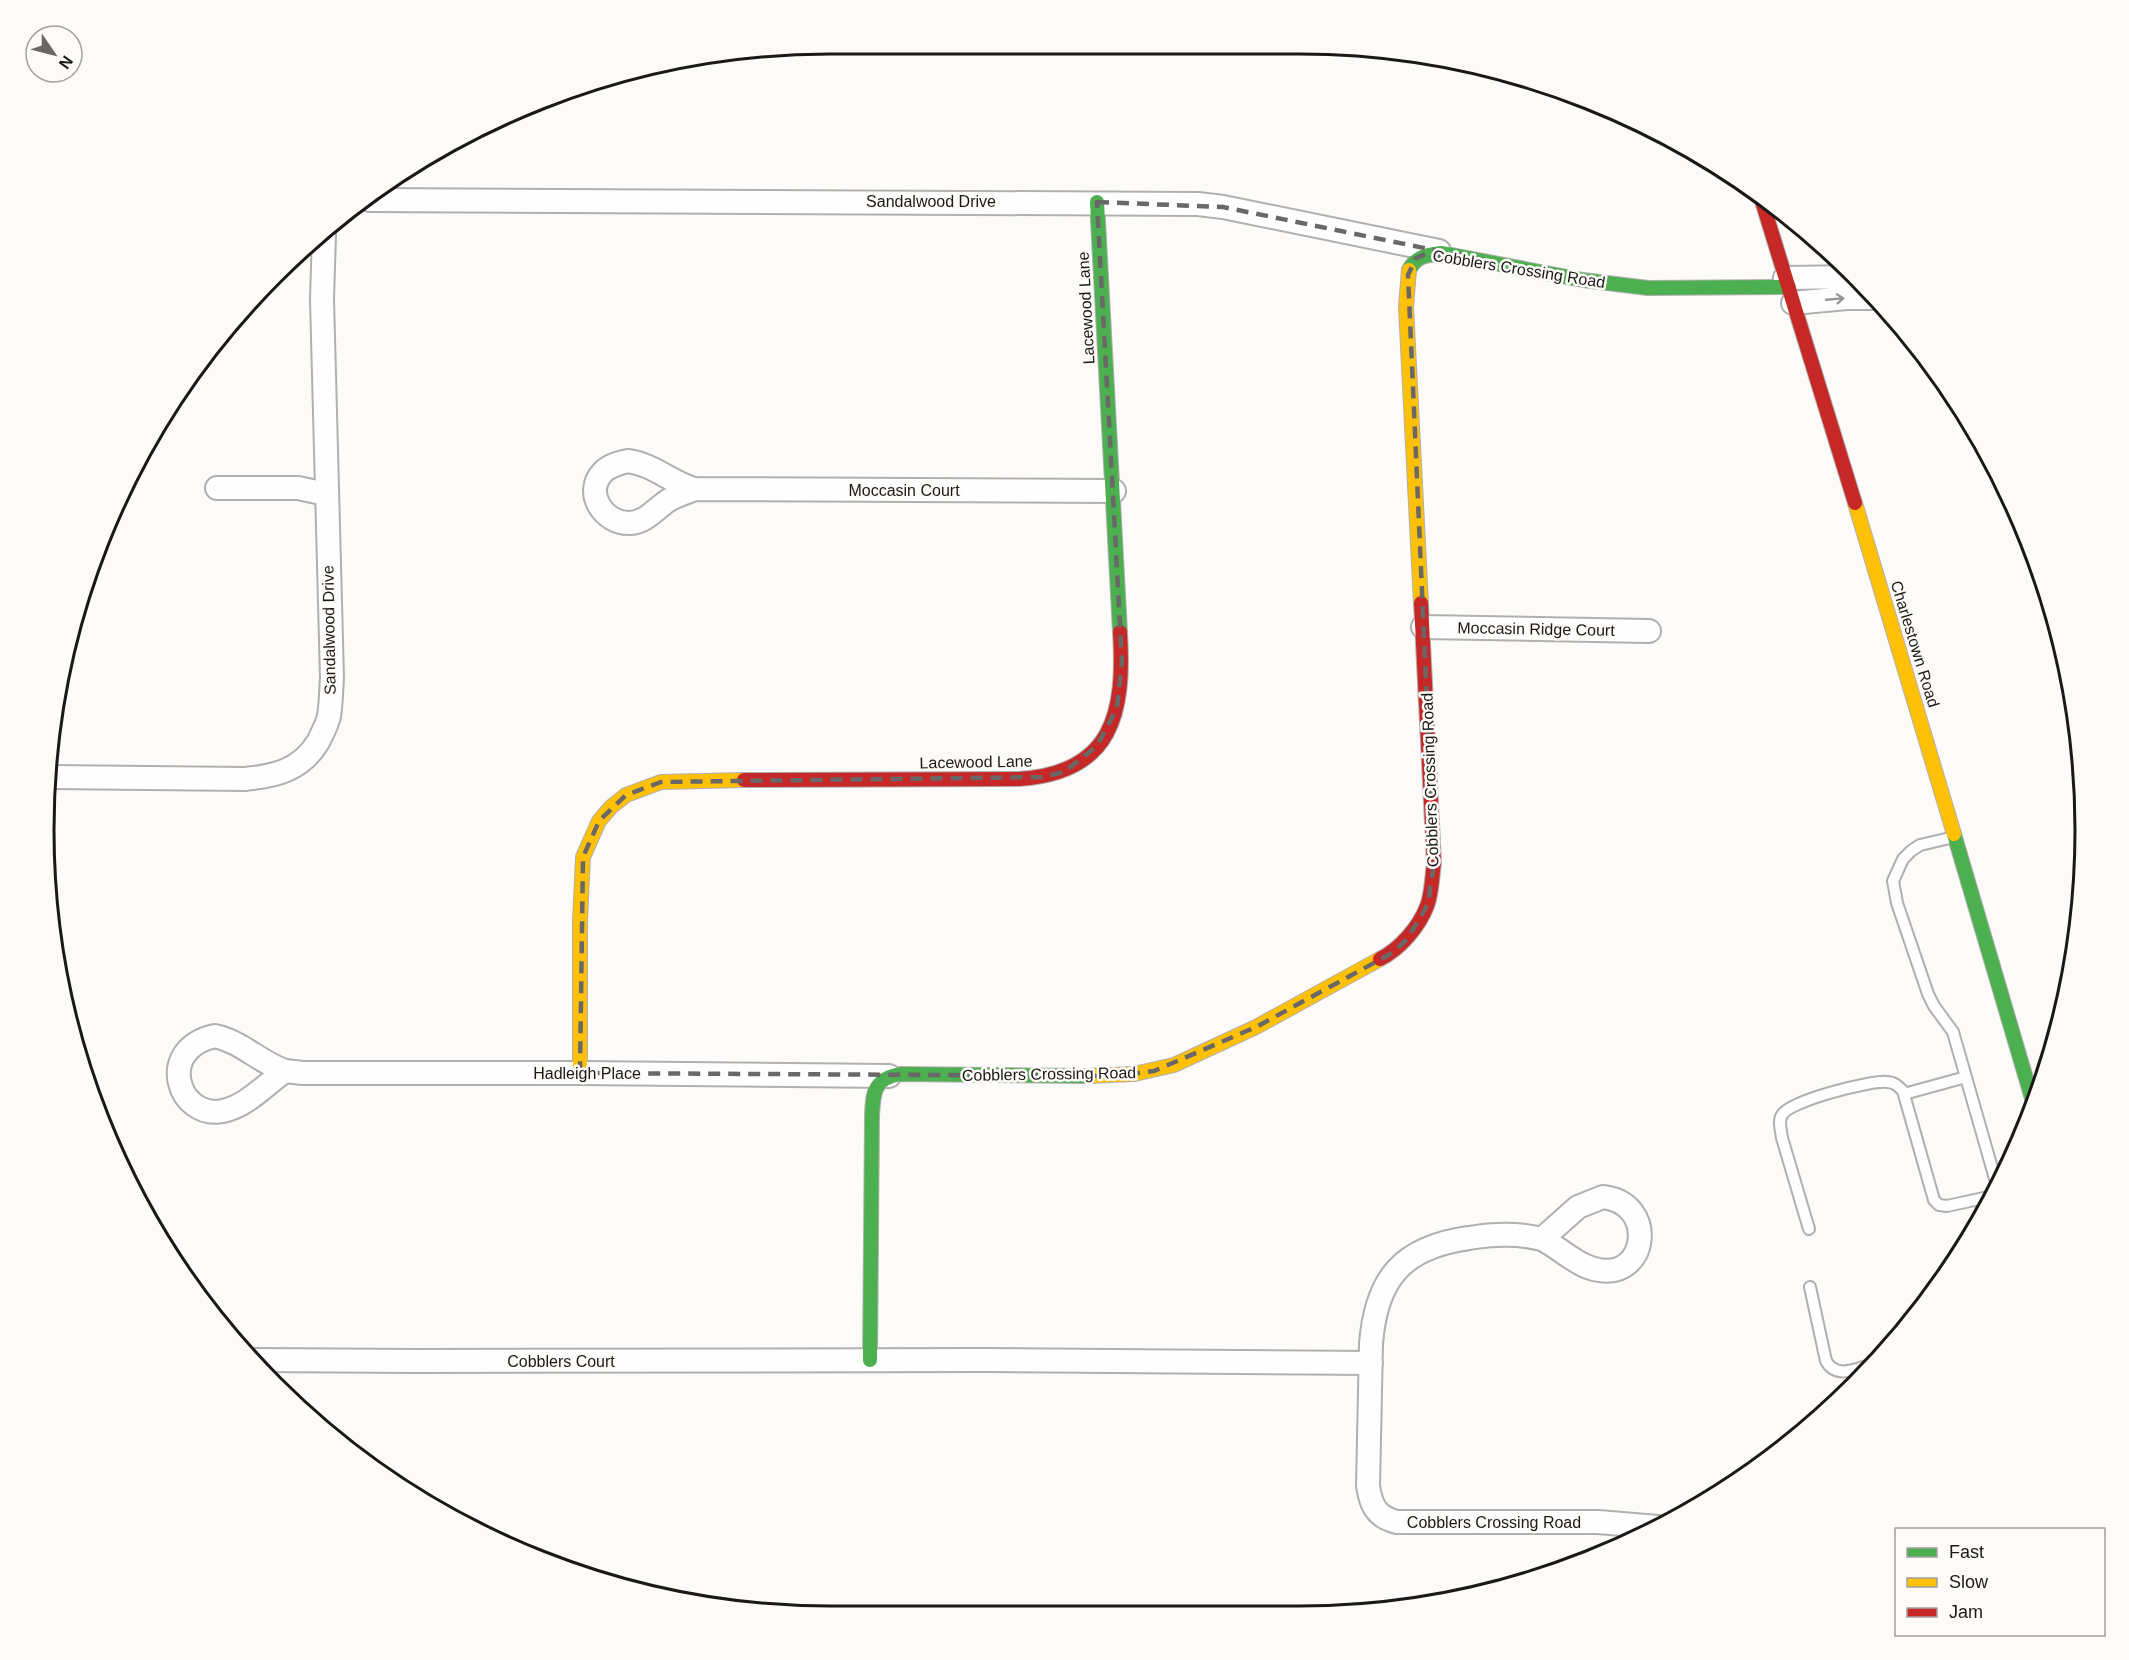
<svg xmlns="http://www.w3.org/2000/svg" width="2129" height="1660" font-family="Arial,sans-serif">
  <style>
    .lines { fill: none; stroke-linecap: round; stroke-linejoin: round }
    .lane-casing { stroke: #b1b0ae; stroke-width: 14 }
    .street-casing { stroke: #b1b0ae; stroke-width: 26 }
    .fast-casing { stroke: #b1b0ae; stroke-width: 16 }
    .slow-casing { stroke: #b1b0ae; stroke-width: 16 }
    .jam-casing { stroke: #b1b0ae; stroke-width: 16 }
    .lane { stroke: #fffefe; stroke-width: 10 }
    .street { stroke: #fffefe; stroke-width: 22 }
    .fast { stroke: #4caf50; stroke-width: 14 }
    .slow { stroke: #ffc107; stroke-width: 14 }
    .jam { stroke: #c62828; stroke-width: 14 }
    .oneway { stroke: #989796 }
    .marked { fill: none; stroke: #696867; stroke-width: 4.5; stroke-dasharray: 12 8; stroke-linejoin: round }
    .labels { text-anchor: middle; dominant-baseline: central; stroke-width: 5; stroke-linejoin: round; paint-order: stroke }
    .street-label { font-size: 16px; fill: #1a1918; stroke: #fdfbf8 }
    .rim { fill: none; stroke: #1a1918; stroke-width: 3 }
  </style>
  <rect width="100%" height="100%" fill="#fcfbf9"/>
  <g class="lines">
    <defs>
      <path id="lane" d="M1950,838L1920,845L1911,851L1903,859L1893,881L1897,903L1928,994L1934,1006L1953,1032L1998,1189
        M1904,1094L1966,1077
        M1809,1229L1782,1138C1781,1130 1778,1121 1782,1115C1789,1101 1871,1080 1887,1082C1894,1082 1898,1086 1903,1091L1934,1200L1939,1205L1947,1206L1993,1196
        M1810,1287L1826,1361C1836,1379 1855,1369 1870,1365"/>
      <path id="street" d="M370,200L1198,204L1223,207L1439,251
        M1785,278L1856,277
        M1793,303L1847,298H1877
        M628,461C652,464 671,482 694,489C686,493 677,495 669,500C656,508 647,522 630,523C604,524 583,493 603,472C610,465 619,463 628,461Z
        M217,488H298L326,494
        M694,489L1114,491
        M1423,627L1649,631
        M50,777L245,779C276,776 301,770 318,742C322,734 327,725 329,716C331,704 331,691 332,678L322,299L324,235
        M215,1036C242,1042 259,1062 285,1071C266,1084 247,1106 223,1111C178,1120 155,1049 215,1036Z
        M285,1071L303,1073H580L889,1076
        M1603,1197C1657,1203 1648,1279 1599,1270C1578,1267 1560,1248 1542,1239L1578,1207Z
        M1542,1239C1518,1233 1493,1234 1469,1238C1403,1247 1376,1278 1371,1344L1368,1486C1371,1505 1376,1517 1397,1522H1598L1658,1527
        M251,1360L417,1361L983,1360L1371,1363"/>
      <path id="fast" d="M1097,202L1120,632
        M1409,270C1416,256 1427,255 1441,253L1583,280L1648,288L1789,287
        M1954,834L2033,1102
        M870,1360L872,1116C873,1092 874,1079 900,1074L1088,1076"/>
      <path id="slow" d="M1409,270L1406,307L1421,603
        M1855,503L1954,834
        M580,1073V921L583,857L599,821L611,807L626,795L661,782L744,780
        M1088,1076L1134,1074L1174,1065L1256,1027L1380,959"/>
      <path id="jam" d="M1761,198L1855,503
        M744,780L1019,779C1113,773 1125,713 1120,632
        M1380,959C1400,949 1419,927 1427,906C1432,893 1432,877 1434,863L1421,603"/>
    </defs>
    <use href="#lane" class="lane-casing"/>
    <use href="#street" class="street-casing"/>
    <use href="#fast" class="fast-casing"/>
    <use href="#slow" class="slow-casing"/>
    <use href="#jam" class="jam-casing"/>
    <use href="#lane" class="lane"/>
    <use href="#street" class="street"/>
    <use href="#fast" class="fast"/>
    <use href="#slow" class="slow"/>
    <use href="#jam" class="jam"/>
  </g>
  <defs><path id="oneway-shaft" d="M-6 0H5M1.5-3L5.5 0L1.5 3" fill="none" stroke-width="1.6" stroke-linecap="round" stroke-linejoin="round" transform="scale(1.5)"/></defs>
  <use class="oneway" href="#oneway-shaft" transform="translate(1835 299) rotate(-5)"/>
  <path class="marked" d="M1097,202L1223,207L1488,261L1426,254L1416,258L1408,275L1434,863L1428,904L1408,938L1394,952L1256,1027L1154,1071L1114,1076L580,1073L583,857L599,821L626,795L661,782L1042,777L1064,772L1097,746L1117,708L1122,661Z"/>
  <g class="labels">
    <g class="street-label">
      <text x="931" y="201">Sandalwood Drive</text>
      <text transform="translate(1519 269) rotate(9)">Cobblers Crossing Road</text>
      <text transform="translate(1086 308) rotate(-93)">Lacewood Lane</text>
      <text x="904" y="490">Moccasin Court</text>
      <text transform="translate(1536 629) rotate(1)">Moccasin Ridge Court</text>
      <text transform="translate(329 630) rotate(-91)">Sandalwood Drive</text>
      <text transform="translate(1915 644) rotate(73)">Charlestown Road</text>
      <text transform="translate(976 762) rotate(-1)">Lacewood Lane</text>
      <text transform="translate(1430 780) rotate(-92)">Cobblers Crossing Road</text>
      <text x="587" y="1073">Hadleigh Place</text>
      <text transform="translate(1049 1074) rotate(-1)">Cobblers Crossing Road</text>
      <text x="561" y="1361">Cobblers Court</text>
      <text x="1494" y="1522">Cobblers Crossing Road</text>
    </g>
  </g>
  <path d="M0 0H2129V1660H0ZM830 54H1299A776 776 0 0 1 2075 830V830A776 776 0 0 1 1299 1606H830A776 776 0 0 1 54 830V830A776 776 0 0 1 830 54Z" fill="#fdfbf8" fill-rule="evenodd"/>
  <path class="rim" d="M830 54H1299A776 776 0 0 1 2075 830V830A776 776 0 0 1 1299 1606H830A776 776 0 0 1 54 830V830A776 776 0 0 1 830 54Z"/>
  <rect x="1895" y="1528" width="210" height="108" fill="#fdfbf8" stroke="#a2a19e" stroke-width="1.5"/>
  <rect x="1907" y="1548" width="30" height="9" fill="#4caf50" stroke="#a2a19e" stroke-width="1.5"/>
  <text x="1949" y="1558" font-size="18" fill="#1a1918">Fast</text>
  <rect x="1907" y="1578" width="30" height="9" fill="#ffc107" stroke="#a2a19e" stroke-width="1.5"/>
  <text x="1949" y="1588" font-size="18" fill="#1a1918">Slow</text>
  <rect x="1907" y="1608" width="30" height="9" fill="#c62828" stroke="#a2a19e" stroke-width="1.5"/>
  <text x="1949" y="1618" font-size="18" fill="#1a1918">Jam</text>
  <g transform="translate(54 54) rotate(125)"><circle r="28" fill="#fdfbf8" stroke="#a2a19e" stroke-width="1.5"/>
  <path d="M0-4.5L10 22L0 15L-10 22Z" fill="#696867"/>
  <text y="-9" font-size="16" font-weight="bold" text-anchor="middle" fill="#1a1918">N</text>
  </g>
</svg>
